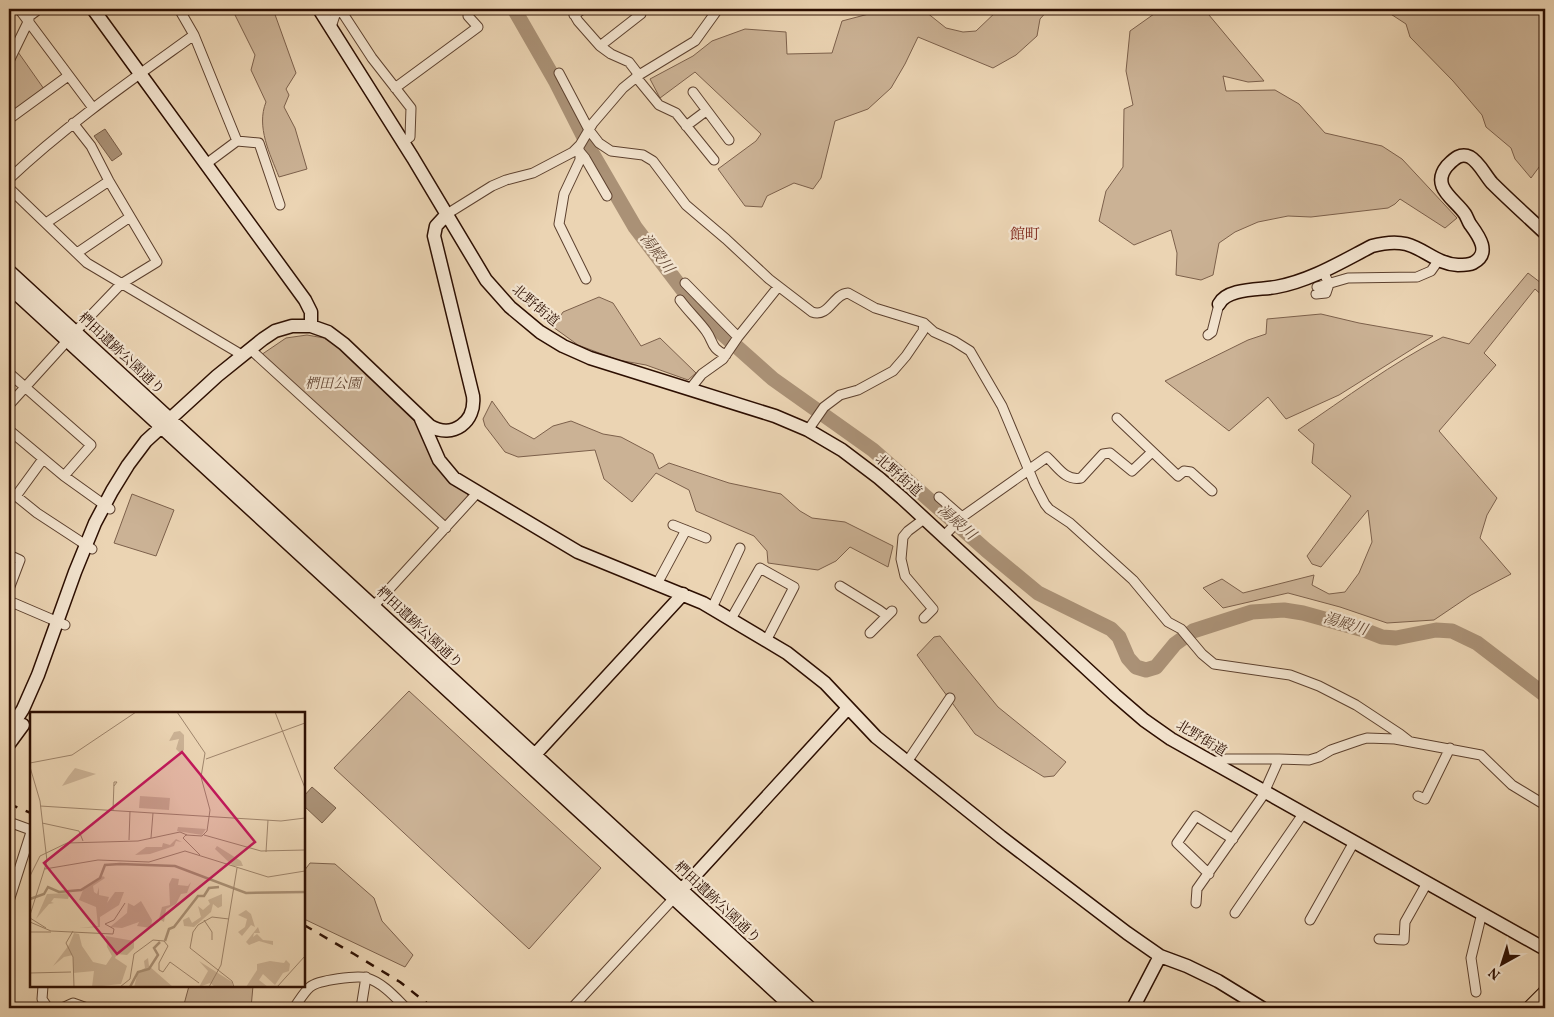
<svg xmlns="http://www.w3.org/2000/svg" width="1554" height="1017" font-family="Vollkorn,'Noto Serif JP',serif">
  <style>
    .green { fill: #cbb295; stroke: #7c604b }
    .water { fill: #aa9176; stroke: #785d47 }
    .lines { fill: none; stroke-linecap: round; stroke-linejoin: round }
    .river { stroke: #aa9176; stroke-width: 15 }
    .street-casing { stroke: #5c402e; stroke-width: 11 }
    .secondary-casing { stroke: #2c0e01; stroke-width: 15 }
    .primary-casing { stroke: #2c0e01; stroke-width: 16 }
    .street { stroke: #f2e3ce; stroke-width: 9 }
    .secondary { stroke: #f2e3ce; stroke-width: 12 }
    .primary { stroke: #ebd4b3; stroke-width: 14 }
    .rail { stroke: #2c0e01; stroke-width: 2.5; stroke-dasharray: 9 9; stroke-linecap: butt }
    .labels { text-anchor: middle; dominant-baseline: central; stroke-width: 4.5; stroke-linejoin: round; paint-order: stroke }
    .street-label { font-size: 14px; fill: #2c0e01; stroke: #f2e3ce }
    .park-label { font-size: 14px; font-style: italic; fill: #644735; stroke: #f2e3ce }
    .neighbourhood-label { font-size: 15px; fill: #7a1f14; stroke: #f2e3ce }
    .water-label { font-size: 15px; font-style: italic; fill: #654936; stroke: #f2e3ce }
    .inset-river { fill: none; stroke: #aa9176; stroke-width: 2.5 }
    .inset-road { fill: none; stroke: #9f856c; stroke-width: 1 }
    .view { fill: #c2185b; fill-opacity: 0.15; stroke: #c2185b; stroke-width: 2.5 }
    .inset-edge { fill: none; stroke: #2c0e01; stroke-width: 2.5 }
  </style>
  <rect width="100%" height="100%" fill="#ebd4b3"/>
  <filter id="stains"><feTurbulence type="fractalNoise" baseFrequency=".004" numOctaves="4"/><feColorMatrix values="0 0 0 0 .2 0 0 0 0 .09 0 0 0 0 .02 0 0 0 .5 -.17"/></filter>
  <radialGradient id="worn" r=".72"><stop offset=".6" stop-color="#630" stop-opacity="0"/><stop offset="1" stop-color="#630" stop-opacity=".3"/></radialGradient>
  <path class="green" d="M232,9H273L296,73L286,89L289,95L284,107L295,128L307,169L279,177C270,154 256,127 266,102L251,70L255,55Z
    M999,9H1049L1040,19L1037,36L1016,55L993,68L918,37L905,64L891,88L868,109L835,121L821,178L813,189L794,183L767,196L762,207L745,206L718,169L756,141L761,134L695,72L660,98L650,79L693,56L712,41L745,29L786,32L787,54L832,53L842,21L880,11L926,12L946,28L963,32L976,31Z
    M1161,9H1204L1264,81L1248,82L1223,76L1226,91L1275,90L1299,104L1325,133L1382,146L1402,159L1457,218L1445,228L1400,199L1395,204L1388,208L1311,217L1288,216L1258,222L1235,232L1219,243L1213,275L1201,280L1176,275L1177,253L1171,230L1134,245L1099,221L1106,191L1123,167L1124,109L1133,105L1126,71L1130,31Z
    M1383,9H1545V159L1531,178L1515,159L1511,148L1486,127L1482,115L1453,81L1410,37L1406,24Z
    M18,52L44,89L9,116V71Z
    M1528,273L1545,286V298L1535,289L1484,353L1496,365L1439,431L1497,498L1487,515L1480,538L1511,574L1471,595L1434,620L1387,623L1340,607L1288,593L1223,608L1203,588L1222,579L1243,593L1314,575L1312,585L1329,594L1345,592L1359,573L1372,542L1368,510L1321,567L1312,564L1307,556L1351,496L1312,463L1314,444L1298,430C1346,398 1392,363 1443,337L1469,344Z
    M599,297L613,303L641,346L660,338L696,373L688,380L646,365L618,360L578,345L553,327L563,312Z
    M1321,314L1359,323L1433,336L1339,395L1286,419L1268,397L1229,431L1165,381L1248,340L1266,334L1267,319Z
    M307,335L324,338L337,345L417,424L468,492L467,499L443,526L258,357L286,338Z
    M492,401L510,426L534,439L553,426L571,421L603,434L621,437L653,454L659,469L669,463L729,483L781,494L800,511L812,518L845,522L893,546L888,567L850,547L836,561L818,570L768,563L767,551L754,536L696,511L689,490L656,473L632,502L604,479L595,450L518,457L505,452L485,426L483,419Z
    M132,494L174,510L156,556L114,543Z
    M940,636L998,707L1066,762L1054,776L1044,777L975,734L917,655L934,637Z
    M409,691L601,868L529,949L334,768Z
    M310,863L335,864L374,898L382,921L413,955L405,967L304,919V871Z
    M189,986H253L251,1008L228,1006L225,1008H183Z"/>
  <path class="water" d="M105,129L122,154L112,161L94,136Z
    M312,787L336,808L322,823L304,806V796Z"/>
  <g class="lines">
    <path class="river" d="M514,9L556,82L592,153L635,227L692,302L718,330L773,379L873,450L986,550L1038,593L1111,629L1119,637L1128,658L1136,667L1146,670L1156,667L1175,644L1193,631L1252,612L1284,610L1303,613L1364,630L1382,637L1396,638L1436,630L1452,631L1477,643L1545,695"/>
    <defs>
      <path id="street" d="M19,9L93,108
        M179,9L194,35L237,141L259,143L280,205
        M340,9L372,58L411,108L410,137L403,142
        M571,9L578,21L600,46L641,14L637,9
        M574,15L583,9
        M27,18L39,9
        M331,27L337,9
        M600,46L611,54L629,62L639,75
        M9,61L29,20
        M559,73L589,130L599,143L611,151L643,155L653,161L686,205L726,239L769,279L812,312C829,318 833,294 848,293L875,308L924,323L934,332L954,341L970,351L1002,406L1035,485L1045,504L1049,509L1070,523L1133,580L1168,622L1181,629L1202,654L1214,664L1290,675L1319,686L1356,705L1400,734L1409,741
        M636,77L659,105L676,113L714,160
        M395,88L478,27L468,16L470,9
        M693,92L729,140
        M9,119L68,76
        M73,123L91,146L109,181L157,262L121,284L75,332
        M686,126L706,111
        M578,147L580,152V160L564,194L559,224L586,279
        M580,152L585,158L607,196
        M206,164L237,141
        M9,179C66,125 130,81 194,35
        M9,188L87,263L242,355
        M447,214L492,186L506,180L533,173L573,152L580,145L593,123L623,88L639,75L695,41L718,9
        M46,223L109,181
        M77,253L130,217
        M685,283L738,337
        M1317,287L1348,278L1417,277L1431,271L1438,261
        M1316,294L1326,293L1329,284L1323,271
        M680,300C688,311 698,320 706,331C714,342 710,348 726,355
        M1208,335L1212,332L1219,304
        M250,349L446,528
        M9,373L91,445L64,476
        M690,389L702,374L723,359L738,337L778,287
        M9,405L67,341
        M1117,418L1178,476L1184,471L1191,472L1212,491
        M9,430L64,476L110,509
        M808,430L824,407L840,395L858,390L893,371L906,356L923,331L924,323
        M43,459L16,496L37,513L92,549
        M939,497L962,517
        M673,525L706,538
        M944,536L962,517L1047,457C1058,467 1065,481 1081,478L1103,454L1110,453L1132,471L1152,452
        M9,555L20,560L9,589
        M657,584L686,530
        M840,586L879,610L887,616
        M9,601L65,625
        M712,608L740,548
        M371,609L478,492
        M924,618L933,609L905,576L901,559L903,537L908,531L924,519
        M731,619L760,568L794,587L766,641
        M870,633L892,611
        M907,762L950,698
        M1212,762L1227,759H1279L1309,760L1319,757L1331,750L1360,740L1367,738L1395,739L1481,755L1512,785L1545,805
        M1418,796L1425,799L1450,748
        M9,822L31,830
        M1209,874L1177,843L1196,816L1233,839
        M9,901L31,832
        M1196,903L1197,889L1262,797L1279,759
        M1235,913L1303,814
        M1310,920L1354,842
        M1379,939L1404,940L1405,922L1427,883
        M43,986L42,999L48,1008
        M1476,992L1471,958L1482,913
        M62,1008L73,1003L87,1008
        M294,1008C299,1001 304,992 310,987C318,980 358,975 367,978C383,983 395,997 406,1008
        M361,1008L366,977
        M572,1008L674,898"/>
      <path id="secondary" d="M93,9L305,300L311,312V326
        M319,9L413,158L486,280L510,307L540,332L563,346L590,358L775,416L808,430L842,450L879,478L902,498L1115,695L1144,720L1171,739L1545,949
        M9,271L810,1008
        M9,287L793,1008
        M1219,304C1227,288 1260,290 1276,287C1310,281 1341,262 1372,246C1383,243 1394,241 1406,244C1425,249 1437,264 1458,265C1463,265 1469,265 1473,263C1492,253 1478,235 1470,224C1468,221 1467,217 1465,214C1455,199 1430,187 1447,166C1453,160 1460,152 1470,157C1479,162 1485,175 1492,183C1509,200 1527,216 1545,233
        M421,419L439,460L454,478L578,552L703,603L787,653L825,683L876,737L1001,837L1127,933L1160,956L1187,966L1218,981L1262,1008
        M9,731L23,709L38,675L75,572L95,523L112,491L128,465L146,441L217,376L263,339L275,331L292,326H311L328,332L344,344L430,426C453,439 476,422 473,396L434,236L436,226L447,214
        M9,744L23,725
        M530,760L683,594
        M676,896L848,708
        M1133,1008L1160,956"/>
      <path id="primary" d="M1530,1008L1545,993"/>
    </defs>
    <use href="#street" class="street-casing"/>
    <use href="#secondary" class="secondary-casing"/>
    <use href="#primary" class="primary-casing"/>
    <use href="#street" class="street"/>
    <use href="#secondary" class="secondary"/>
    <use href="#primary" class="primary"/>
    <path class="rail" d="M9,804L31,813
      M304,925L354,954L400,982L433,1008"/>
  </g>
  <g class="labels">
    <g class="street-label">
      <text transform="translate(535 306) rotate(40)">北野街道</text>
      <text transform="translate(121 354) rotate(43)">椚田遺跡公園通り</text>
      <text transform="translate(898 476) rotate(41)">北野街道</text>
      <text transform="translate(419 628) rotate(43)">椚田遺跡公園通り</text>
      <text transform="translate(1201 739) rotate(31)">北野街道</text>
      <text transform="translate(717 903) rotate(43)">椚田遺跡公園通り</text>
    </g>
    <g class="park-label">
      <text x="333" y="384">椚田公園</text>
    </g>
    <g class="neighbourhood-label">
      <text x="1025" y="235">館町</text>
    </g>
    <g class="water-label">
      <text transform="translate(656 254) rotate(53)">湯殿川</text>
      <text transform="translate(956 523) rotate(41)">湯殿川</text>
      <text transform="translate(1345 625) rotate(17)">湯殿川</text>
    </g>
  </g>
  <g transform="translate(30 712)">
    <rect width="275" height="275" fill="#ebd4b3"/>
    <path d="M150,19L154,23V38L150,41L146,37L149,27L139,29L144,20ZM45,56L66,62L32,74L38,65ZM110,84L140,86L139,98L109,96ZM148,115L176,117L172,123L147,119ZM146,127L152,130L146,129L144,134L120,142L105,143L116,135H132L133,131L140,133ZM187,134L211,149L213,154H203L185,137ZM73,164L75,166L63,174L64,180L67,182L69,175V183L79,185L77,191L85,180H94L89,193L70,205V215L49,216L68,214L66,195L49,188L53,178ZM142,166L149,167L148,173L158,174L161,170L157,181L151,182L146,192L136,197L134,210L129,207L132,195L140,193L139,172ZM40,181L38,187L24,186L21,190L24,191L19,192L6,207L17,182ZM192,182V194L188,196L183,192L181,200L164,215L154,214L153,208L159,205L162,211L171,205L168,194L173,198L180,192L178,188ZM111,189L122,208L121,216L107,214L109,210L92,216L80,215L97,201L98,191L104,194ZM216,198L221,202L225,215L221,213L212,224L208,220L215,215L217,207L208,203ZM228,215L230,221H224L223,225L227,222L233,228L243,229V233L229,229L219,233L216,230ZM44,221L49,222L52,234L63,250L76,253L82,244L77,235L76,224L104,229V236L97,243L87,242L85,246L97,254L91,272L62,275L64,259L43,261V243L34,245L23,254L39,233ZM118,246L119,254L143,275H104L108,260L115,256L114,249ZM256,248L260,252L259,259L253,261L245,273L233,262L229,268L238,275H216L227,258V252L240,249L254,251ZM169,249L202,270L203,275H185L180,271L169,275L178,259Z" fill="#cbb295"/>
    <path class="inset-river" d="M0,187L14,182L18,175L29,180L51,178L70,166L75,153L90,152L145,154L216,181L275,180M135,229L139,217L144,215L168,184H174L179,176L189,175M100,275L108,260L119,257L128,243L124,236L130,230"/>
    <path class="inset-road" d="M147,0L175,41L171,65L180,98L177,119L172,124L156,123L153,126L170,143M245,0L275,76M176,47L275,11M0,51L42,43L106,0M0,55L10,89L17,149L0,203M10,94L251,109L275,106M83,99L84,70H87L84,74M12,111L49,119L53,129M174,123L231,139L275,138M121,126L123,101M99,128L100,99M236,140L238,108M15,157L68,148L119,150L155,139L238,165L275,159M0,164L10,144L37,131L108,129L150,120L157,123M0,206L16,216M199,207L182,205L168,213L163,220L160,236L202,269L204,275M174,208L182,220V228M0,210L21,219L83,222L84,217L75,212L84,208L95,191M43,219L36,231L43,245L44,275M0,220H21M0,261L41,260M90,275L100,267L104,242L123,228L134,229L138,234L129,251V258L133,260L140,250L169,271M179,275L191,253L207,156M247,275L275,244"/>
    <path class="view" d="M152,40L225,130L87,242L14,151Z"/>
    <rect width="275" height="275" class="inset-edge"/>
  </g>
  <rect width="1554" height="1017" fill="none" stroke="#ebd4b3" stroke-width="30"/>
  <rect x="10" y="10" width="1534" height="997" fill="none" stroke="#2c0e01" stroke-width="2.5"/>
  <rect x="15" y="15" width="1524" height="987" fill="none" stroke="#2c0e01"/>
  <g transform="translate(1502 964) rotate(219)" stroke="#f2e3ce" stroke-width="4" paint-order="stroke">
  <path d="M0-4L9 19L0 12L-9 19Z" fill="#2c0e01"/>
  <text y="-8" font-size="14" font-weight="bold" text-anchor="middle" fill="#2c0e01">N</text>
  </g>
  <rect width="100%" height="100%" filter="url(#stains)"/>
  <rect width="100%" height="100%" fill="url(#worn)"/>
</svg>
